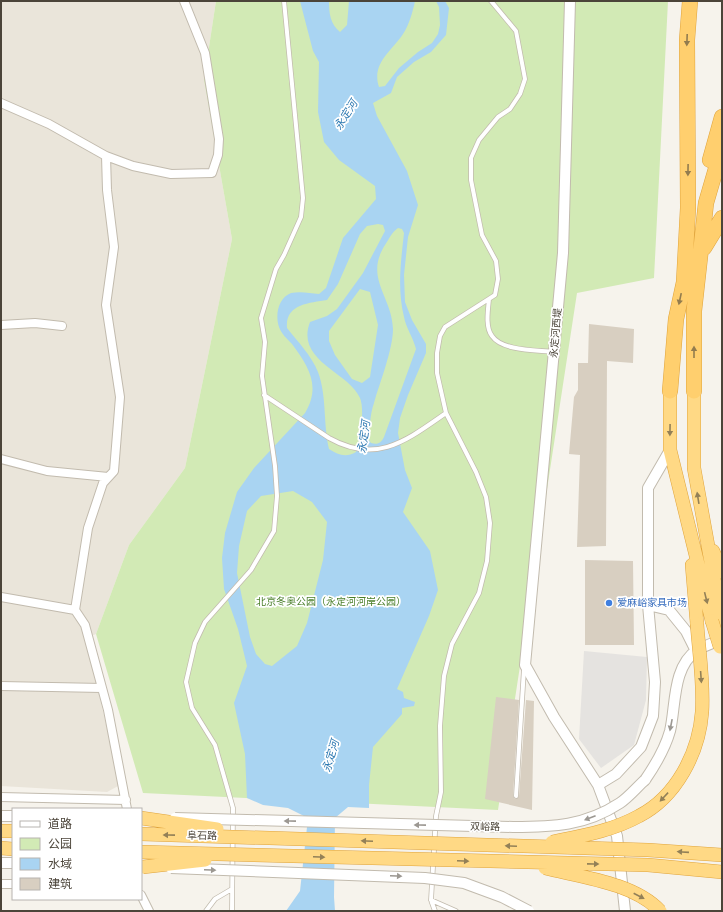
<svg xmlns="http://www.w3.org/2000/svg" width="723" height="912" font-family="'Fira Sans Condensed','Noto Sans SC',sans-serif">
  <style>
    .residential { fill: #eae5da }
    .green { fill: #d2eab5 }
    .parking { fill: #e5e3e0 }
    .water { fill: #a9d4f2; fill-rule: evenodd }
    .building { fill: #d8cfc1 }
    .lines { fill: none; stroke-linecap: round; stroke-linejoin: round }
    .service-casing { stroke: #c2bbae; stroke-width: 5.5 }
    .minor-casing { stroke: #c2bbae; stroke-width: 10 }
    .tertiary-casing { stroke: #c2bbae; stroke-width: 12 }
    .trunk-casing { stroke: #e0a43c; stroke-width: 14 }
    .motorway-casing { stroke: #e0a43c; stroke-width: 16 }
    .service { stroke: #fff; stroke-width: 4 }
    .minor { stroke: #fff; stroke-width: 8 }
    .tertiary { stroke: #fff; stroke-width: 10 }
    .trunk { stroke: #ffd985; stroke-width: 13 }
    .motorway { stroke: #ffcf6e; stroke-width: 15 }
    .tertiary-bridge-casing { stroke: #c2bbae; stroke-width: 12; stroke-linecap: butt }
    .trunk-bridge-casing { stroke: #e0a43c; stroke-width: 14; stroke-linecap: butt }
    .tertiary-bridge { stroke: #fff; stroke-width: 10 }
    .trunk-bridge { stroke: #ffd985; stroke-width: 13 }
    .oneway { fill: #937c4e }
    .oneway2 { fill: #938057 }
    .oneway3 { fill: #9c9892 }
    .shop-dot { fill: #3f7fe0; stroke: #fff; stroke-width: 1.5 }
    .labels { text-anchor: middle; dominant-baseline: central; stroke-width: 3.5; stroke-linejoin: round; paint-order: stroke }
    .street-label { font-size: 10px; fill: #4b4439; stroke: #fff }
    .park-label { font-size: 10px; fill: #4a7f2a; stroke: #fff }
    .shop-label { font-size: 10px; fill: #366cbe; stroke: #fff; text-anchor: start }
    .water-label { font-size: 11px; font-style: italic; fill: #2e7ab2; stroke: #fff }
  </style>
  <rect width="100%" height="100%" fill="#f6f3ec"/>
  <path class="residential" d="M1,1H216L204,80L232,239L185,468L129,545L96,634L86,638L120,785L107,792L1,786Z"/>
  <path class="green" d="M216,1H668L654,278L577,293L498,810L143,793L96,634L129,545L185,468L232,239L204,80Z"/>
  <path class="parking" d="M584,651L647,657L646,700L634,745L601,768L579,739Z"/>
  <path class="water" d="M300,1H329C329,13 330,24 340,32L347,25L349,1H415C413,11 409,25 403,34C392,51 371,63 379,87L385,86L399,68L418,52L432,43L438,34L440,25L439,7L436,1H445L449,8L446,35L431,52L414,62L397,77L391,93L373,103L377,116L407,171L418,205L408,237L404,275L405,302L412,320L426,344V353L408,395L400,418L398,433L405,470L412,488L403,512L430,551L438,590L429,616L397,689L403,692L404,698L415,702L414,706L402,708V714L373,747L369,785V808L348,807L335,818L334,897L335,911H286L300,891L308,818L288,808L263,805L247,798L245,754L234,703L247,666L238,629L224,589L222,558L225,533L237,492L254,468L305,413C321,386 309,367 292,344C287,339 281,333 279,327C275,315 278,298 291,293C300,291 310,293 319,294L326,288L343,238L376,199L375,186L339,160L324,142L318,112L319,62L313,51ZM378,224L383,225L385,231L363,273L337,309L327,316L310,322C295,361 349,372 360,398C365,410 360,440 356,452C346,458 338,455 329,449C323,424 327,396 318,372C311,355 298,342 287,328C285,304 309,303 327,300L338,284L360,234L367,226ZM398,228L402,229L404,233C401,261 397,288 404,317C406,328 413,337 416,349L384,437C381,443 378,445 371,443L368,439C370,427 370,414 374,403C380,382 393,349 393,329C392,296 364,278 385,245C389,239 392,232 398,228ZM360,289L370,292L378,325L370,377L362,383L352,379L335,355L329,341V331ZM293,491L312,502L327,522L323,560L307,623L297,646L272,666L265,664L256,654L250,637L237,573L239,546L247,511L261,496Z"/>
  <path class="building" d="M589,324L634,329L633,363L607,361L606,546L577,547L580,455L569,454L574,397L578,390V363H588Z
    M585,560L633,561L634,645H585Z
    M496,697L519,700L513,796L515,799L519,796L526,700L534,701L532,810L485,799Z"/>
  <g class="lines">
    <defs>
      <path id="service" d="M489,299C488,310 485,327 492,336C502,351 537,350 553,352
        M264,395L329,438C377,465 407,440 446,413
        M516,796L524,669
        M431,900L456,911
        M206,911L215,899L232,889
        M232,911L233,808L215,745L192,708L186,682L195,643L205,622L251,570L274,531L277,496L275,466L262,376L265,342L261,318L276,269L284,255L301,217L303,198L284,1
        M435,911L431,900L436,816L441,792L440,726L444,676L452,644L479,593L487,561L490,523L486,497L476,472L446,413L437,373V353L440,336L445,327L495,295L498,279L496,261L482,235L471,180V158L479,140L498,117L510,109L520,94L525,79L516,31L491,1"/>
      <path id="minor" d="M1,103L49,124L106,156L133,166L171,174L212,173L218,155L219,139L205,53L184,1
        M1,325L35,323L62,326
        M1,459L47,471L108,477
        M1,597L75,610L85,625L108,710L127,809
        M75,610L88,528L103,483L114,471L120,397L106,305L114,247L107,190L106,156
        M1,686L102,688
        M1,797L126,800
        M1,884H13
        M141,895L149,911"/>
      <path id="tertiary" d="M570,1L563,253L525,665L554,717L598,785L617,836L625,911
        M648,605L669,610L686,631L696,651
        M645,780C656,764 665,749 670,731C676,706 672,667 697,650C704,646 714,643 722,639
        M598,785L616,774L641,747L653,716L655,682L648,605V488L670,450
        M1,816H13
        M1,863H13"/>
      <path id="trunk" d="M670,391V450L712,621
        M694,391V468L722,623
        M713,551L722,572
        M692,565L697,624
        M1,831H13
        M1,848L13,849"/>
      <path id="motorway" d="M710,160L722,117
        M704,248L722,218
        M670,391L676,319L684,282L688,208L687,40L690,1
        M694,391V311L706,203L722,148"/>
    </defs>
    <use href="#service" class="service-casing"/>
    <use href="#minor" class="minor-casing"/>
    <use href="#tertiary" class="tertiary-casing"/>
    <use href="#trunk" class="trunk-casing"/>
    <use href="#motorway" class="motorway-casing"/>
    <use href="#service" class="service"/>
    <use href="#minor" class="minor"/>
    <use href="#tertiary" class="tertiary"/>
    <use href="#trunk" class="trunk"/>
    <use href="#motorway" class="motorway"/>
    <defs>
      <path id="tertiary-bridge" d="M175,818L513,827C553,827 585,826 620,803C629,797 637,787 645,780
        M171,868L425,878L464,883L502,897L529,911"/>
      <path id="trunk-bridge" d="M712,621L720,647
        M141,818L217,829
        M141,834L648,850L722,855
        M552,842C581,836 612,831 639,816C676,797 699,753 702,712C704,683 699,652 697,624
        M141,852L648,865L722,872
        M143,867L205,860
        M545,868C581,877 634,883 660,911"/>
    </defs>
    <use href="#tertiary-bridge" class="tertiary-bridge-casing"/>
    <use href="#trunk-bridge" class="trunk-bridge-casing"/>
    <use href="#tertiary-bridge" class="tertiary-bridge"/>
    <use href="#trunk-bridge" class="trunk-bridge"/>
  </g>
  <defs><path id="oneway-solid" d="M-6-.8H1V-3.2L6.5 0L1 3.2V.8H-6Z"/></defs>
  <g class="oneway">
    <use href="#oneway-solid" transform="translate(687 40) rotate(92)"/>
    <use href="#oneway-solid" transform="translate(688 170) rotate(91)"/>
    <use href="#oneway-solid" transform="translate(680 299) rotate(102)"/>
    <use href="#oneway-solid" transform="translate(694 352) rotate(-90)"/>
  </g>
  <g class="oneway2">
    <use href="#oneway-solid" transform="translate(670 430) rotate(91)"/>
    <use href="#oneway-solid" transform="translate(698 498) rotate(-99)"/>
    <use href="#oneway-solid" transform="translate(706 598) rotate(76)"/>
    <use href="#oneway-solid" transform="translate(701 677) rotate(86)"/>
    <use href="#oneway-solid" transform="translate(664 797) rotate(133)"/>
    <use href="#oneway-solid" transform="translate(169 835) rotate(-179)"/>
    <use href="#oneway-solid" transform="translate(367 841) rotate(-178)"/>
    <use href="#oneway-solid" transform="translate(511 846) rotate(-178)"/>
    <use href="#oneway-solid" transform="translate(683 852) rotate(-176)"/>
    <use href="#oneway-solid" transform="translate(319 857) rotate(2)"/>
    <use href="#oneway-solid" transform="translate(463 861) rotate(2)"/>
    <use href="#oneway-solid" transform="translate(593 864) rotate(1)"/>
    <use href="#oneway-solid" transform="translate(639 896) rotate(27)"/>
  </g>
  <g class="oneway3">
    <use href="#oneway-solid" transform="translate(671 725) rotate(101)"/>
    <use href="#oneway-solid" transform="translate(590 818) rotate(159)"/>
    <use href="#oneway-solid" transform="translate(290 821) rotate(-179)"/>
    <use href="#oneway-solid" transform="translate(420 825) rotate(-179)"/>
    <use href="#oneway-solid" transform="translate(210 870) rotate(2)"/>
    <use href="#oneway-solid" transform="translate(396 876) rotate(3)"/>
  </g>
  <circle class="shop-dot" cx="609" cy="603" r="4"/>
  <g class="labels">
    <g class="street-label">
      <text transform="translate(556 333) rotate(-85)">永定河西堤</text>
      <text transform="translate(485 827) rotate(1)">双峪路</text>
      <text transform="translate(202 836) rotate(1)">阜石路</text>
    </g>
    <g class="park-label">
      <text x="331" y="602">北京冬奥公园（永定河河岸公园）</text>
    </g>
    <g class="shop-label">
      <text x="617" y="603">爱麻峪家具市场</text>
    </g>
    <g class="water-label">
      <text transform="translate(346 115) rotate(-58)">永定河</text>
      <text transform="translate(364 437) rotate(-82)">永定河</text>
      <text transform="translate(331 756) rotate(-74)">永定河</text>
    </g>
  </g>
  <rect width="723" height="912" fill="none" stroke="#4b4439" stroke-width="4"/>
  <rect x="12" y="808" width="130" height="92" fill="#ffffff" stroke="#b7b4b0"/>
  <rect x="20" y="821" width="20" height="6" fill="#ffffff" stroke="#b7b4b0"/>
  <text x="48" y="828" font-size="12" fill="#4b4439">道路</text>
  <rect x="20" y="838" width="20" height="12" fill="#d2eab5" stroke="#b7b4b0"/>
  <text x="48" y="848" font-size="12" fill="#4b4439">公园</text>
  <rect x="20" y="858" width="20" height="12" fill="#a9d4f2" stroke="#b7b4b0"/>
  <text x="48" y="868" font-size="12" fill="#4b4439">水域</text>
  <rect x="20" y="878" width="20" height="12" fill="#d8cfc1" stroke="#b7b4b0"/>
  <text x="48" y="888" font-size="12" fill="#4b4439">建筑</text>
</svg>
